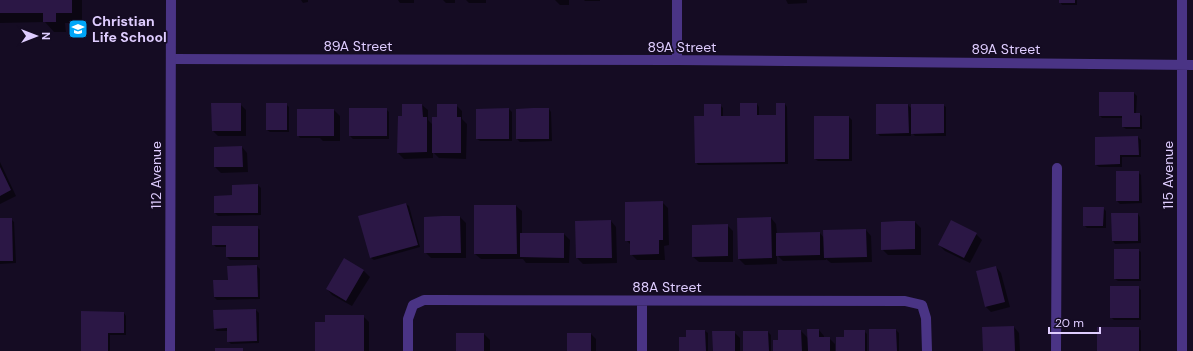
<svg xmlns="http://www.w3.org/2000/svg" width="1193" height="351" font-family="'DM Sans',sans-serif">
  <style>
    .shadow { fill: #0007 }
    .building { fill: #2b1745 }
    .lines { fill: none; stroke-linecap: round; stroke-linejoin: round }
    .service { stroke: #4a3485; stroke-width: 10 }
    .minor { stroke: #4a3485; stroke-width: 10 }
    .tertiary { stroke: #4a3485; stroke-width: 10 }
    .labels { text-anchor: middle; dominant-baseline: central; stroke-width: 3.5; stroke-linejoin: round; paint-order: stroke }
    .poi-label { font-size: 14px; font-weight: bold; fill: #dfcdff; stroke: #150c23; text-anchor: start }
    .street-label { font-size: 14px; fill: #dfcdff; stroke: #150c23 }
  </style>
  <rect width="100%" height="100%" fill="#150c23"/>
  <path class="shadow" d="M0,0H82V23H65L66,32H54L45,22L0,23Z
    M301,0H308V2L303,3Z
    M398,0H414V3H400Z
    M443,0H455V3H446Z
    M466,0H486V3H469Z
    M550,0H569V5H560L555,0Z
    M584,0H600V1H585Z
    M773,0H807V3L788,4L786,0Z
    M1060,0H1077V5H1062L1060,2Z
    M1134,93L1137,96L1136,114H1139L1142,116V129H1126L1123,127V118H1102L1100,116Z
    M240,104L246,110V136H218L213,131Z
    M286,104L289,107V132H270L267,130Z
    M757,104L759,107V116H777L785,104L787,107L788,164L698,165L696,162L705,117L720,105L723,108V117H741Z
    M403,105H422L428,110V120L433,125L456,105L462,111V119L467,124L466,159L439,158L433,152V158L404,159L398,153L403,117Z
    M908,105L912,109L943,105L946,107V136H915L911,132V136H880L877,133Z
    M386,109L389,112V139H353L350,136Z
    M509,109L512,112V141H480L477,139Z
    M549,109L551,112L552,141L520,142L517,139Z
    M334,110L340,116V141H323L320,138H300L298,135Z
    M849,117L852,120V161H818L815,159Z
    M1138,137L1141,140V157H1122V167H1099L1096,165Z
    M242,147L247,153L248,172L221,173L215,167V148Z
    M0,162L16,196L0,204Z
    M1138,172L1141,175L1142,203L1120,204L1117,201Z
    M258,185L261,188V215L218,216L215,213L233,196V186Z
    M662,202L668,208L669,245L664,246L665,260H637L631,254V245L626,240Z
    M406,204L409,206L420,247L374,260L371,258Z
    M516,206L522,211V234H564L570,240L569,263H526L523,259H481L475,254Z
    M1103,208L1106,211V228H1087L1084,225Z
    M1138,214L1140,217L1141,243L1115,244L1113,241Z
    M460,217L466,223V258H431L425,252Z
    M771,218L776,224L777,234L820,233L824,238L866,230L871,236L872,262L831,263L826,259V260L783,261L777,255V264L745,265L739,259Z
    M0,219H11L14,222L16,263L0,264Z
    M611,221L616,227L617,263L583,264L577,258Z
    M915,222L921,228V255H888L882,249Z
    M727,225L733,231V262H699L693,257Z
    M257,227L260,230V260H230L227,257V247H216L213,244Z
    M976,234L982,240L970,263L945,251L939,245Z
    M1138,250L1141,252V281H1118L1115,279Z
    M344,259L364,271L370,277L352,306L332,295L327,289Z
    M257,266L260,269V299L217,300L214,297L229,281Z
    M996,267L1001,273L1010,307L991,312L985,306Z
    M1138,287L1141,290V320H1114L1111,317Z
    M256,310L259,313V343L231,344L228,341V331H217L214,328Z
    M124,313L126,316V335H110V351H82Z
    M363,316L369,322V351H316L326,323Z
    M1014,327L1019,333L1020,351H984Z
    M1139,328L1141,331V351H1098Z
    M819,330L824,336V338H829L835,344V351H774L779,341L801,331L809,339Z
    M896,330L899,333V351H870Z
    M705,331L708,333V351H680L687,338Z
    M864,331L867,334V351H837L845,338Z
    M734,332L740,338V351H714Z
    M768,332L771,335V351H744Z
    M457,334H484L490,340V351H457Z
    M591,334L596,339V351H568Z"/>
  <path class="building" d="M0,0H72V13H56V22H43V13H0Z
    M1059,0H1075V3H1059Z
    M1099,92H1134V113H1140V127H1122V116H1099Z
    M211,103H241V131H212Z
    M266,103H287V130H266Z
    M740,103H757V115H776V103H785V162L695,163L694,116H704V104H721V116H740Z
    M402,104H422L423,117H427V152L397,153L398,116H402Z
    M437,104H457V117H461V153H432V117H437Z
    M876,104H908L909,133L876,134Z
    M911,104H944V133L911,134Z
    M349,108H387V136H349Z
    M509,108V139H476V109Z
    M533,108H549V139H516V109Z
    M297,109H334V136H297Z
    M814,116H849V159H814Z
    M1138,136L1139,155H1120V164L1095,165V137Z
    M242,146L243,167H214V147Z
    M0,167L11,190L0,196Z
    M1116,171H1139V201H1116Z
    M258,184V213H214V196L232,195V185Z
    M663,201V240H659V254L630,255V241H625V202Z
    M406,203L418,245L370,258L358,216Z
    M474,205H516L517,254H474Z
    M1083,207H1104L1103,226H1083Z
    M1111,213H1138V241H1112Z
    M442,216H460L461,253H424V217Z
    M771,217L772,258L738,259L737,218Z
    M0,218H12L13,261H0Z
    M611,220L612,258H576L575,221Z
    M951,220L977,233L964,258L938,245Z
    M898,221H915V249L881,250V222Z
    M728,224V256L692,257V225Z
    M212,226H258V257H226V245H212Z
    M866,229L867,257L824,258L823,230Z
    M820,232V255L776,256V233Z
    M520,233H564V258L520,257Z
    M1114,249H1139V279H1114Z
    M344,258L364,270L346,301L326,289Z
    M257,265L258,297H214L213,280H228L227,266Z
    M996,266L1005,302L985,307L976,271Z
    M1110,286H1139V318H1110Z
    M256,309L257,341L227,342V328L214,329L213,310Z
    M81,311L124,312V333H108V351H81Z
    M325,315H364V351H315V322H325Z
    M1014,326L1015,351H983L982,327Z
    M1097,327H1139V351H1097Z
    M807,329H819V337H830V351H808Z
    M869,329H896L897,351H869Z
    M686,330H705L706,351H679V337H686Z
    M778,330H801L802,351H773V340H778Z
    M844,330H865V351H836V337H844Z
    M712,331H735V351H713Z
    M743,331H768L769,351H743Z
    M456,333H484V351H456Z
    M567,333H591V351H567Z
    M215,348H243V351H215Z"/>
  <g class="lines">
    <path class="service" d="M1056,351L1057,168"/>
    <path class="minor" d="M677,0V60
      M1182,0V351
      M171,59L677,60L1193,65
      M642,301V351
      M408,351V319L413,305L424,300H438L905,301L922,305L926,318L927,351"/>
    <path class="tertiary" d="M170,351L171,0"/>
  </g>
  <defs>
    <symbol id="school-square" viewBox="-11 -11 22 22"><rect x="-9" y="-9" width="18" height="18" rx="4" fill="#00a6f8" stroke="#150c23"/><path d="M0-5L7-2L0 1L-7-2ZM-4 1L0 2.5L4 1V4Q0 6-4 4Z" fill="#fff"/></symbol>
  </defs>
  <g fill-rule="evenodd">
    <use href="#school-square" x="67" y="18" width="22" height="22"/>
  </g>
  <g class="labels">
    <g class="poi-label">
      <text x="92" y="21">Christian<tspan x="92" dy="16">Life School</tspan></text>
    </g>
    <g class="street-label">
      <text x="358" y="46">89A Street</text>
      <text x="682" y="47">89A Street</text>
      <text x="1006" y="49">89A Street</text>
      <text transform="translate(156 175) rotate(-90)">112 Avenue</text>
      <text transform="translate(1168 175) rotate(-90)">115 Avenue</text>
      <text x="667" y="287">88A Street</text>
    </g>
  </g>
  <g transform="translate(36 36) rotate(90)" stroke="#150c23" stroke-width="3" paint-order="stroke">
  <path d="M0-3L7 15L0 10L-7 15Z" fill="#dfcdff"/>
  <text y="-6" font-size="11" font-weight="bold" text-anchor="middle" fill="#dfcdff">N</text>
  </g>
  <path d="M1049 327v6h51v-6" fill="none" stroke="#dfcdff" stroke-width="2"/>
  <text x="1055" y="327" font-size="12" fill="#dfcdff" stroke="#150c23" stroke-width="3" paint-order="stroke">20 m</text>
</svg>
